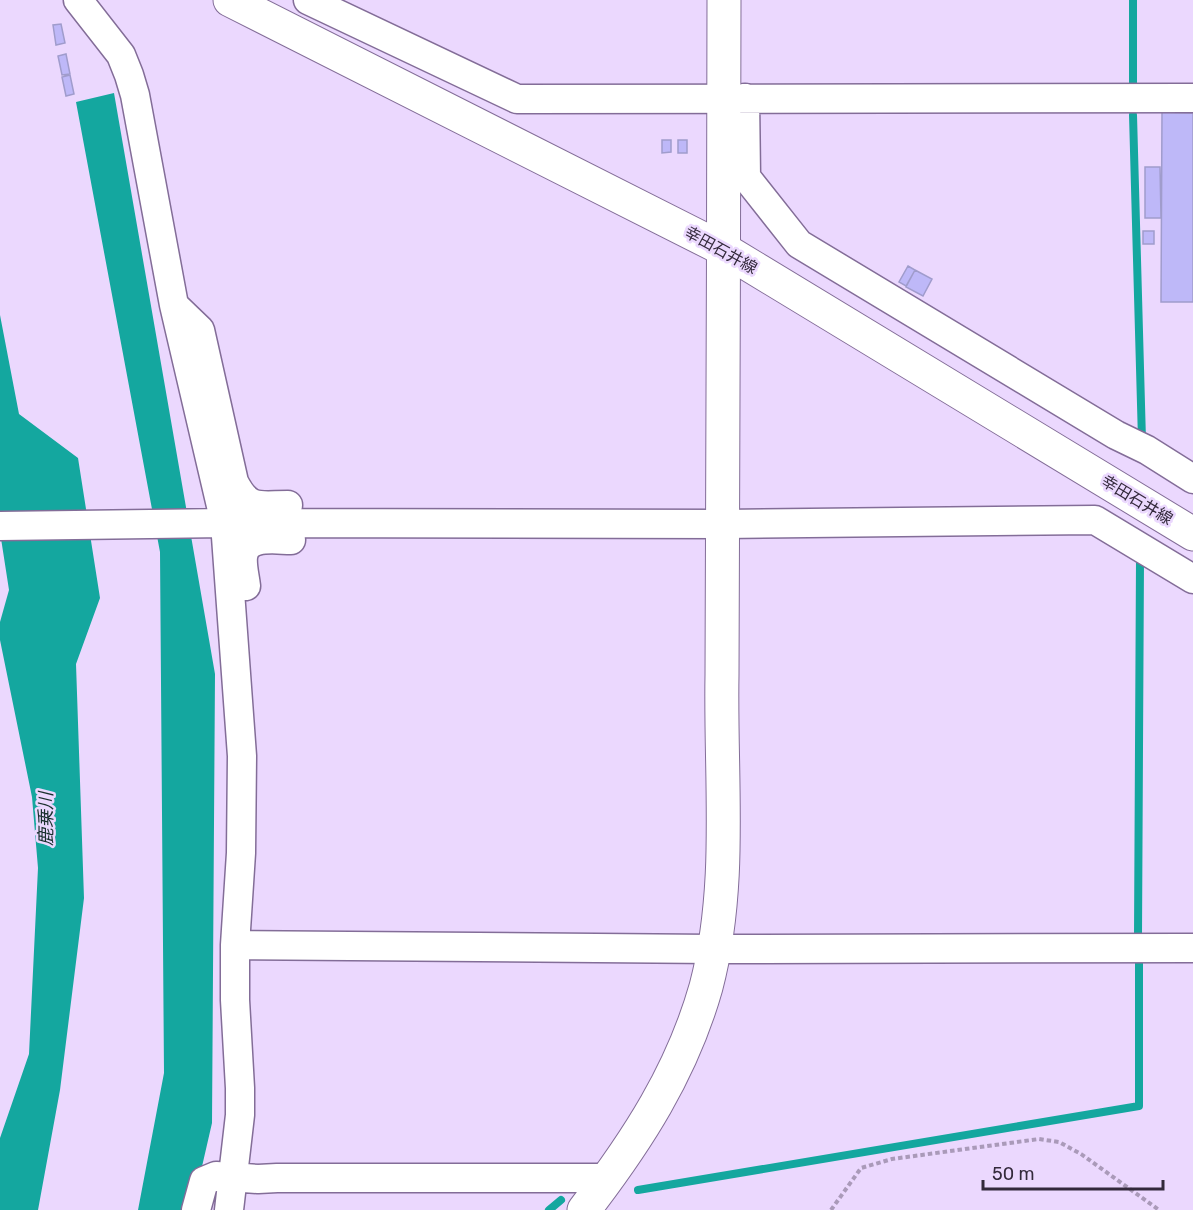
<svg xmlns="http://www.w3.org/2000/svg" width="1193" height="1210" font-family="Rubik,'Noto Sans JP',sans-serif">
  <style>
    .water { fill: #14a79f }
    .lines { fill: none; stroke-linecap: round; stroke-linejoin: round }
    .stream { stroke: #14a79f; stroke-width: 8 }
    .building { fill: #beb8f8; stroke: #a09ccc; stroke-width: 1.5 }
    .minor-casing { stroke: #836d98; stroke-width: 31 }
    .tertiary-casing { stroke: #836d98; stroke-width: 35 }
    .secondary-casing { stroke: #836d98; stroke-width: 35 }
    .path { stroke: #aa9ab9; stroke-width: 4; stroke-dasharray: 4.5 3; stroke-linecap: butt }
    .minor { stroke: #fff; stroke-width: 28 }
    .tertiary { stroke: #fff; stroke-width: 33 }
    .secondary { stroke: #fff; stroke-width: 33 }
    .labels { text-anchor: middle; dominant-baseline: central; stroke-width: 5; stroke-linejoin: round; paint-order: stroke }
    .street-label { font-size: 16px; fill: #33293b; stroke: #ebd8fe }
    .water-label { font-size: 18px; font-style: italic; fill: #192f2d; stroke: #ebd8fe }
  </style>
  <rect width="100%" height="100%" fill="#ebd8fe"/>
  <path class="water" d="M114,93L215,674L212,1123L192,1210H138L164,1073L160,552L76,102Z
    M0,315L19,414L78,458L100,598L76,664L84,898L60,1090L38,1210H0V1138L29,1054L38,868L32,797L0,640V622L9,590L0,532Z"/>
  <g class="lines">
    <path class="stream" d="M1133,0V85
      M1133,115L1142,440
      M1138,937L1140,560
      M638,1190L1139,1106V963
      M549,1210L561,1200"/>
  </g>
  <path class="building" d="M61,24L65,43L56,45L53,25Z
    M66,54L70,74L62,75L58,56Z
    M70,75L74,94L66,96L62,77Z
    M1162,112L1193,113V302H1161Z
    M662,140H671V152L662,153Z
    M678,140H687V153H678Z
    M1145,167H1160L1161,218H1145Z
    M1143,231H1154V244H1143Z
    M908,266L915,270L906,286L899,282Z
    M915,270L932,279L923,296L906,287Z"/>
  <g class="lines">
    <defs>
      <path id="minor" d="M78,0L121,55L129,75L135,95L174,305L225,523L242,756L241,853L235,945V1000L240,1088V1115L229,1210
        M308,0L517,99L1193,98
        M745,98L746,177L799,244L1116,435L1147,450L1193,479
        M174,305L200,330L234,482C249,511 258,505 288,505
        M0,526L225,523L724,524L1095,520L1193,579
        M246,586C245,577 242,566 243,557C246,534 275,540 291,540
        M235,945L714,949L1193,948
        M196,1210L204,1181L216,1176L258,1179L277,1178H609"/>
      <path id="tertiary" d="M584,1210C637,1141 682,1072 706,987C733,885 720,779 722,675C724,450 723,225 724,0"/>
      <path id="secondary" d="M230,0L723,249L1193,534"/>
    </defs>
    <use href="#minor" class="minor-casing"/>
    <use href="#tertiary" class="tertiary-casing"/>
    <use href="#secondary" class="secondary-casing"/>
    <path class="path" d="M831,1210L861,1168L892,1159L1039,1139L1059,1142L1081,1154L1159,1210"/>
    <use href="#minor" class="minor"/>
    <use href="#tertiary" class="tertiary"/>
    <use href="#secondary" class="secondary"/>
  </g>
  <g class="labels">
    <g class="street-label">
      <text transform="translate(721 250) rotate(29)">幸田石井線</text>
      <text transform="translate(1137 500) rotate(31)">幸田石井線</text>
    </g>
    <g class="water-label">
      <text transform="translate(46 819) rotate(-90)">鹿乗川</text>
    </g>
  </g>
  <path d="M983 1180v9h180v-9" fill="none" stroke="#33293b" stroke-width="3"/>
  <text x="992" y="1180" font-size="18" fill="#33293b" stroke="#ebd8fe" stroke-width="4.5" paint-order="stroke">50 m</text>
</svg>
